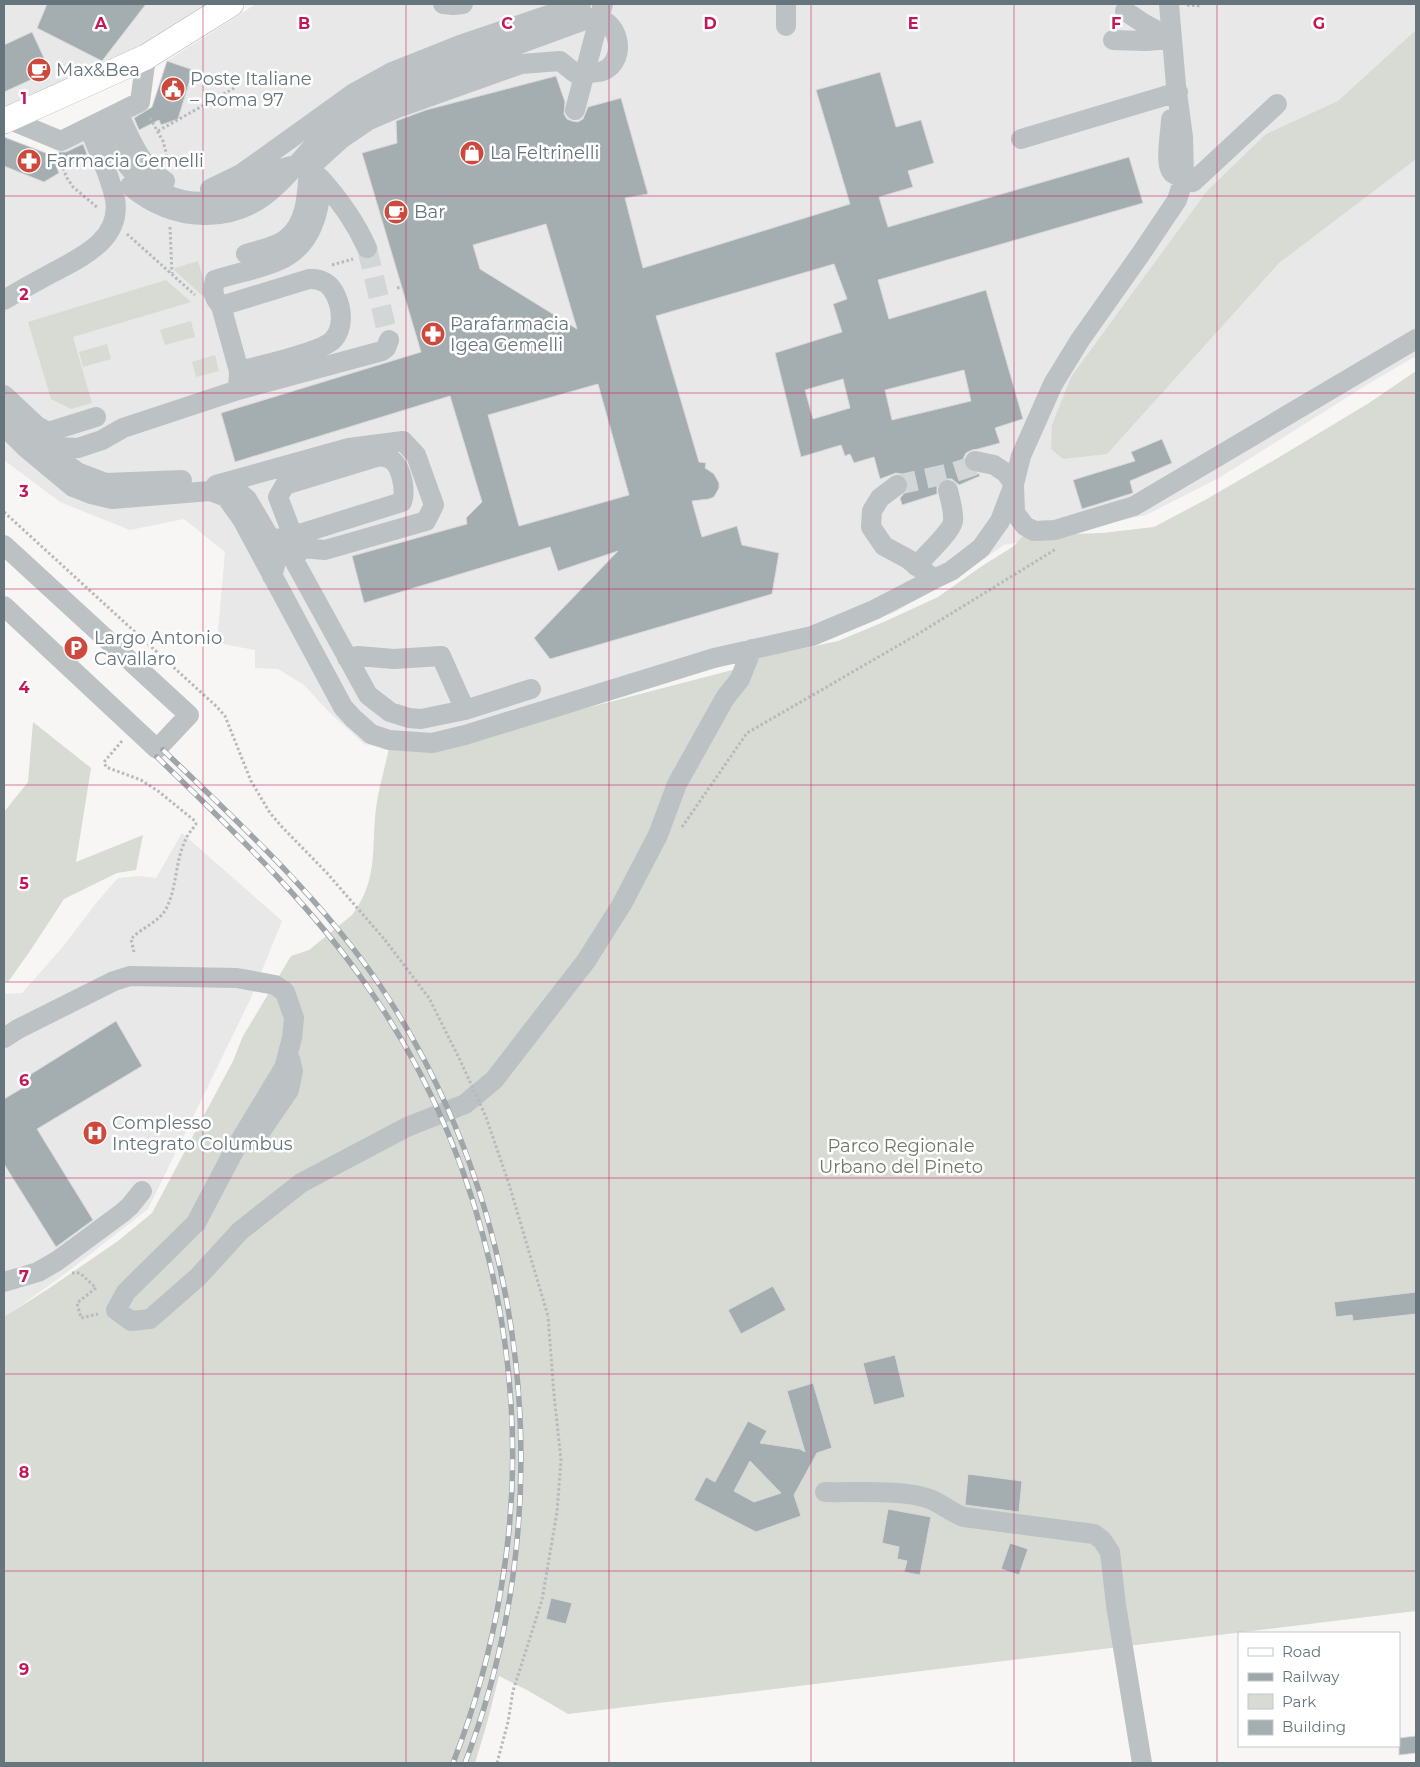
<svg xmlns="http://www.w3.org/2000/svg" width="1420" height="1767" font-family="Montserrat,sans-serif">
  <style>
    .built { fill: #e7e8e7 }
    .green { fill: #d7dbd4 }
    .building { fill: #a4adb0; stroke: #d8d8d7; fill-rule: evenodd }
    .lines { fill: none; stroke-linecap: round; stroke-linejoin: round }
    .minor-tunnel { stroke: #d2d6d6; stroke-width: 20; stroke-dasharray: 20 10; stroke-linecap: butt }
    .major-casing { stroke: #b0b5b7; stroke-width: 26 }
    .path { stroke: #b6babc; stroke-width: 3; stroke-dasharray: 2.5 2.5; stroke-linecap: butt }
    .minor { stroke: #bcc1c3; stroke-width: 20 }
    .major { stroke: #fff; stroke-width: 25 }
    .rail-casing { stroke: #9ea6a9; stroke-width: 5.5 }
    .rail { stroke: #fff; stroke-width: 4; stroke-dasharray: 11; stroke-linecap: butt }
    .path-bridge { stroke: #b6babc; stroke-width: 3; stroke-dasharray: 2.5 2.5; stroke-linecap: butt }
    .minor-bridge { stroke: #bcc1c3; stroke-width: 20 }
    .grid { fill: none; stroke: #c2185b; stroke-width: 1; stroke-opacity: 0.55 }
    .labels { text-anchor: middle; dominant-baseline: central; stroke-width: 5; stroke-linejoin: round; paint-order: stroke }
    .poi-label { font-size: 18px; fill: #65757b; stroke: #fff; text-anchor: start }
    .park-label { font-size: 18px; fill: #6e7967; stroke: #fff }
    .grid-label { font-size: 16px; text-anchor: middle; font-weight: bold; fill: #c2185b; stroke: #fff; stroke-width: 5; stroke-linejoin: round; paint-order: stroke }
  </style>
  <rect width="100%" height="100%" fill="#f7f6f4"/>
  <path class="built" d="M4,4H209L151,42L4,107Z
    M256,4H1416V356L1368,384L1219,478L1146,515L1004,545L961,575L895,612L802,647L701,671L416,754L364,744L330,713L304,685L278,669L255,668V650L217,643L225,552L184,519L130,530L60,502L4,460V138H6L51,155L152,107L167,61Z
    M182,833L282,921L250,1000L148,1209L70,1270L4,1318V994L22,993L61,949L97,902L118,878L139,876L156,878Z"/>
  <path class="green" d="M1416,30V159L1279,263L1107,454L1063,459L1051,449L1052,425L1071,377L1207,191L1266,134L1338,101Z
    M198,261L209,297L205,298L174,270L175,268Z
    M166,280L191,302L73,337L92,403L71,409L51,399L28,322Z
    M191,321L195,337L165,345L160,330Z
    M107,344L111,359L83,367L79,352Z
    M215,355L219,371L196,377L192,362Z
    M1416,371V1611L568,1714L527,1690L499,1676L487,1723L475,1763H4V1317L48,1289L118,1241L152,1213L233,1061L243,1036L291,956L309,950L352,915C379,879 371,848 376,808C379,786 386,764 390,743L479,736L736,669L752,659L838,641L886,621L938,597L982,566L1014,546L1023,536L1102,533L1154,527L1205,500L1276,459L1369,403Z
    M33,722L91,768L76,862L143,835L136,870L117,873L64,899L30,951L8,982L4,980V812L28,782Z"/>
  <path class="building" d="M47,4H146L102,61L37,28Z
    M32,32L50,71L4,92V45Z
    M167,61L193,70L178,119L161,125L159,120L139,130L134,118L152,107Z
    M880,72L896,127L921,120L934,163L908,171L913,187L879,197L888,227L1129,157L1143,203L878,280L889,319L986,290L1023,419L995,428L1000,443L978,449L972,450L966,453L963,459L964,465L967,470L979,474L980,476L959,485L952,479H945L940,482L937,486V494L902,505L900,498L908,489L909,483L907,478L902,474L896,473L880,479L874,457L854,463L850,454L845,456L841,445L801,457L775,353L842,332L833,304L847,299L834,264L656,316L699,462L706,463L705,468L714,474L719,483V488L714,497L709,499L692,501L702,537L737,526L742,545L779,553L772,594L550,659L534,638L618,551L558,571L550,547L364,603L352,556L467,524L466,518L482,502L450,396L235,462L221,413L421,352L362,153L397,143L396,121L426,110L556,76L565,102L564,114L567,119L572,121L578,122L583,119L588,107L621,98L648,194L625,198L643,268L850,204L816,90ZM546,224L577,329L480,269L473,245ZM964,370L971,401L892,420L885,390ZM843,379L850,408L813,419L805,390ZM598,384L629,495L519,526L488,415Z
    M4,137L51,155L57,152H66L83,144L87,154L57,168L59,173L44,182L4,166Z
    M1162,439L1172,463L1130,481L1133,493L1130,494L1082,509L1073,480L1135,461L1131,452Z
    M116,1021L142,1066L37,1129L93,1220L56,1247L4,1164V1099L31,1083L28,1076Z
    M773,1286L786,1310L741,1334L728,1310Z
    M1416,1292V1314L1353,1321L1352,1315L1336,1317L1334,1302Z
    M895,1355L905,1397L874,1405L863,1363Z
    M813,1383L832,1448L817,1453L794,1495L801,1516L756,1532L694,1500L706,1477L715,1482L748,1421L767,1431L760,1443L800,1449L805,1452L787,1391ZM750,1461L781,1493L754,1502L734,1491Z
    M968,1474L1022,1481L1019,1512L965,1505Z
    M888,1509L931,1517L920,1575L904,1572L907,1561L897,1559L899,1547L882,1543Z
    M1010,1543L1028,1549L1019,1575L1001,1569Z
    M551,1598L572,1603L566,1624L546,1619Z
    M1416,1736V1753L1399,1755V1738Z"/>
  <g class="lines">
    <path class="minor-tunnel" d="M367,248L389,340
      M897,485L955,472L979,464L975,461"/>
    <defs>
      <path id="major" d="M4,121L146,57L231,4"/>
    </defs>
    <use href="#major" class="major-casing"/>
    <path class="path" d="M1187,5L1202,6
      M150,118L163,141L168,160
      M158,131L236,87
      M59,159L67,178L73,187L98,208
      M170,227L172,273
      M127,234L195,295
      M332,265L353,259
      M397,288L402,287
      M4,512L217,707L225,716L251,781L270,813L283,828L327,873L385,940
      M122,741L104,762L106,767L141,780L158,791L195,821L196,824C192,830 187,835 185,841C175,862 177,888 166,909C159,922 141,928 131,939L134,952
      M682,827L747,733L913,637L1056,549
      M72,1273H80L96,1288L77,1303L81,1318L98,1314
      M497,1763L508,1722L513,1691L542,1600L557,1512L561,1460L554,1395L548,1316"/>
    <path class="minor" d="M443,4L453,5L463,4
      M786,4V26
      M1125,11L1143,23L1172,39
      M1113,40L1146,41L1172,39
      M118,113C130,137 140,167 165,181
      M8,119L61,141L140,102L146,57
      M1171,119C1171,132 1163,168 1174,174C1180,178 1187,179 1193,182L1277,104
      M1021,139L1178,92
      M320,178C339,199 355,221 367,248
      M210,189L241,174L354,93L392,72L460,45L581,4
      M246,254C259,250 276,247 286,239C308,222 307,192 309,168L341,139L369,120L397,108L521,64L560,61L575,73C584,73 595,74 603,71C629,60 619,15 590,18L427,78
      M4,300C19,291 35,282 50,274C80,258 122,240 115,199C110,175 98,151 89,127
      M221,306L239,371
      M238,390L382,351L386,348L389,340
      M4,395L37,426L48,432L96,417
      M4,410L34,437L58,447L78,448L102,440L123,428L238,390L239,371C259,366 321,352 333,340C344,328 342,309 336,296C331,284 322,278 309,279L221,306C213,297 212,292 215,280C235,273 258,270 278,261C311,247 322,211 320,178C313,172 307,164 298,165C286,166 272,172 261,177C254,181 247,188 239,191C232,194 225,198 217,200C181,208 142,188 122,158C114,147 110,132 105,119
      M4,426L25,447L73,487L91,494L112,499L210,491L226,497L242,519L343,707L353,718L371,734L389,740L432,743L465,735L714,658L812,636L874,610L934,579L951,571L981,548L1000,521L1014,484L1021,456L1053,384L1080,340L1140,255L1177,200L1184,178L1183,137L1176,85L1169,4
      M56,456L77,472L106,483L182,480
      M975,461L994,465L1006,473L1014,484L1015,513L1025,526L1034,531L1055,530L1134,506L1416,339
      M216,485L349,448L403,441L416,455L434,505L426,521L325,550L301,548L288,549L276,562L272,576
      M216,485L237,491L247,499L270,538L265,549
      M897,485L880,498L872,511L871,527L884,546L908,559L934,579
      M270,538L284,539L293,536L402,502C406,491 402,468 392,460C389,458 383,457 380,456L285,485L278,497L293,536
      M4,545L189,715L157,749L4,606
      M301,548L295,558L296,564L368,695L390,712L409,718L421,719L465,710L531,689
      M916,566C925,556 952,531 953,521C954,511 950,499 948,490
      M347,658L358,656L394,659L441,656L465,710
      M4,1038L18,1029L114,981L130,976L237,978L275,985L285,992L294,1018L292,1038L284,1068L235,1149L196,1223L126,1292L116,1310L131,1321L150,1319L198,1277L240,1231L301,1183L407,1127L465,1104L494,1080L586,961L622,904L658,835L677,784L725,698L740,679L752,649
      M254,1141L289,1090L293,1071L290,1059
      M4,1282L38,1272L57,1261L122,1213L130,1206L142,1191
      M825,1492C854,1493 904,1489 930,1499C942,1504 952,1513 964,1517L1094,1534L1102,1540L1110,1552L1116,1605L1142,1763"/>
    <use href="#major" class="major"/>
    <defs>
      <path id="rail" d="M163,750C238,822 320,897 379,984C531,1210 563,1509 465,1763
        M157,757C231,829 308,901 367,986C487,1156 537,1384 501,1589C491,1649 475,1707 453,1763"/>
    </defs>
    <use href="#rail" class="rail-casing"/>
    <use href="#rail" class="rail"/>
    <path class="path-bridge" d="M385,940L429,998L460,1060L486,1117L509,1184L548,1316"/>
    <path class="minor-bridge" d="M575,110L603,4
      M130,186C173,222 233,227 275,187C297,167 313,143 336,124C364,103 395,91 427,78"/>
  </g>
  <path class="grid" d="M203,4V1763M406,4V1763M609,4V1763M811,4V1763M1014,4V1763M1217,4V1763M4,196H1416M4,393H1416M4,589H1416M4,785H1416M4,982H1416M4,1178H1416M4,1374H1416M4,1571H1416"/>
  <defs>
    <symbol id="cafe-disc" viewBox="-11 -11 22 22"><circle r="9.5" fill="#ce493d" stroke="#fff"/><path d="M-5.5-4.5H6V0H3Q3 3.5 0 3.5H-2.5Q-5.5 3.5-5.5 0ZM3-3.2v2h1.7v-2ZM-6 4.5H4V6H-6Z" fill="#fff"/></symbol>
    <symbol id="civic-disc" viewBox="-11 -11 22 22"><circle r="9.5" fill="#ce493d" stroke="#fff"/><path d="M-.6-6.5H3V-4.5H.6V-3L4-1V1h2V6H-6V1h2V-1L-.6-3ZM-1.2 2.5V6h2.4V2.5Z" fill="#fff"/></symbol>
    <symbol id="shop-disc" viewBox="-11 -11 22 22"><circle r="9.5" fill="#ce493d" stroke="#fff"/><path d="M-5-2.5h2.3a2.7 3.5 0 0 1 5.4 0H5L5.5 6h-11ZM-1.5-2.5h3a1.5 2.3 0 0 0-3 0Z" fill="#fff"/></symbol>
    <symbol id="pharmacy-disc" viewBox="-11 -11 22 22"><circle r="9.5" fill="#ce493d" stroke="#fff"/><path d="M-2-6h4v4h4v4h-4v4h-4v-4h-4v-4h4Z" fill="#fff"/></symbol>
    <symbol id="parking-disc" viewBox="-11 -11 22 22"><circle r="9.5" fill="#ce493d" stroke="#fff"/><path d="M-3.5-5.5H1a3.5 3.5 0 0 1 0 7H-1V5.5H-3.5ZM-1-3.4V-.6H.8a1.4 1.4 0 0 0 0-2.8Z" fill="#fff"/></symbol>
    <symbol id="hospital-disc" viewBox="-11 -11 22 22"><circle r="9.5" fill="#ce493d" stroke="#fff"/><path d="M-5-5h3v3.5h4V-5h3V5h-3V1.5h-4V5h-3Z" fill="#fff"/></symbol>
  </defs>
  <g fill-rule="evenodd">
    <use href="#cafe-disc" x="25" y="56" width="28" height="28"/>
    <use href="#civic-disc" x="159" y="75" width="28" height="28"/>
    <use href="#shop-disc" x="458" y="139" width="28" height="28"/>
    <use href="#pharmacy-disc" x="15" y="147" width="28" height="28"/>
    <use href="#cafe-disc" x="382" y="198" width="28" height="28"/>
    <use href="#pharmacy-disc" x="419" y="320" width="28" height="28"/>
    <use href="#parking-disc" x="62" y="634" width="28" height="28"/>
    <use href="#hospital-disc" x="81" y="1119" width="28" height="28"/>
  </g>
  <g class="labels">
    <g class="poi-label">
      <text x="56" y="70">Max&amp;Bea</text>
      <text x="190" y="79">Poste Italiane<tspan x="190" dy="21">– Roma 97</tspan></text>
      <text x="490" y="153">La Feltrinelli</text>
      <text x="46" y="161">Farmacia Gemelli</text>
      <text x="414" y="212">Bar</text>
      <text x="450" y="324">Parafarmacia<tspan x="450" dy="21">Igea Gemelli</tspan></text>
      <text x="94" y="638">Largo Antonio<tspan x="94" dy="21">Cavallaro</tspan></text>
      <text x="112" y="1123">Complesso<tspan x="112" dy="21">Integrato Columbus</tspan></text>
    </g>
    <g class="park-label">
      <text x="901" y="1146">Parco Regionale<tspan x="901" dy="21">Urbano del Pineto</tspan></text>
    </g>
  </g>
  <g class="grid-label">
    <text x="101" y="29">A</text>
    <text x="304" y="29">B</text>
    <text x="507" y="29">C</text>
    <text x="710" y="29">D</text>
    <text x="913" y="29">E</text>
    <text x="1116" y="29">F</text>
    <text x="1319" y="29">G</text>
    <text x="24" y="104">1</text>
    <text x="24" y="300">2</text>
    <text x="24" y="497">3</text>
    <text x="24" y="693">4</text>
    <text x="24" y="889">5</text>
    <text x="24" y="1086">6</text>
    <text x="24" y="1282">7</text>
    <text x="24" y="1478">8</text>
    <text x="24" y="1675">9</text>
  </g>
  <rect width="1420" height="1767" fill="none" stroke="#65757b" stroke-width="10"/>
  <rect x="1238" y="1632" width="162" height="115" fill="#ffffff" stroke="#c1c8ca"/>
  <rect x="1248" y="1648" width="25" height="8" fill="#ffffff" stroke="#c1c8ca"/>
  <text x="1282" y="1657" font-size="15" fill="#65757b">Road</text>
  <rect x="1248" y="1673" width="25" height="8" fill="#9ea6a9" stroke="#c1c8ca"/>
  <text x="1282" y="1682" font-size="15" fill="#65757b">Railway</text>
  <rect x="1248" y="1694" width="25" height="15" fill="#d7dbd4" stroke="#c1c8ca"/>
  <text x="1282" y="1707" font-size="15" fill="#65757b">Park</text>
  <rect x="1248" y="1720" width="25" height="15" fill="#a4adb0" stroke="#c1c8ca"/>
  <text x="1282" y="1732" font-size="15" fill="#65757b">Building</text>
</svg>
